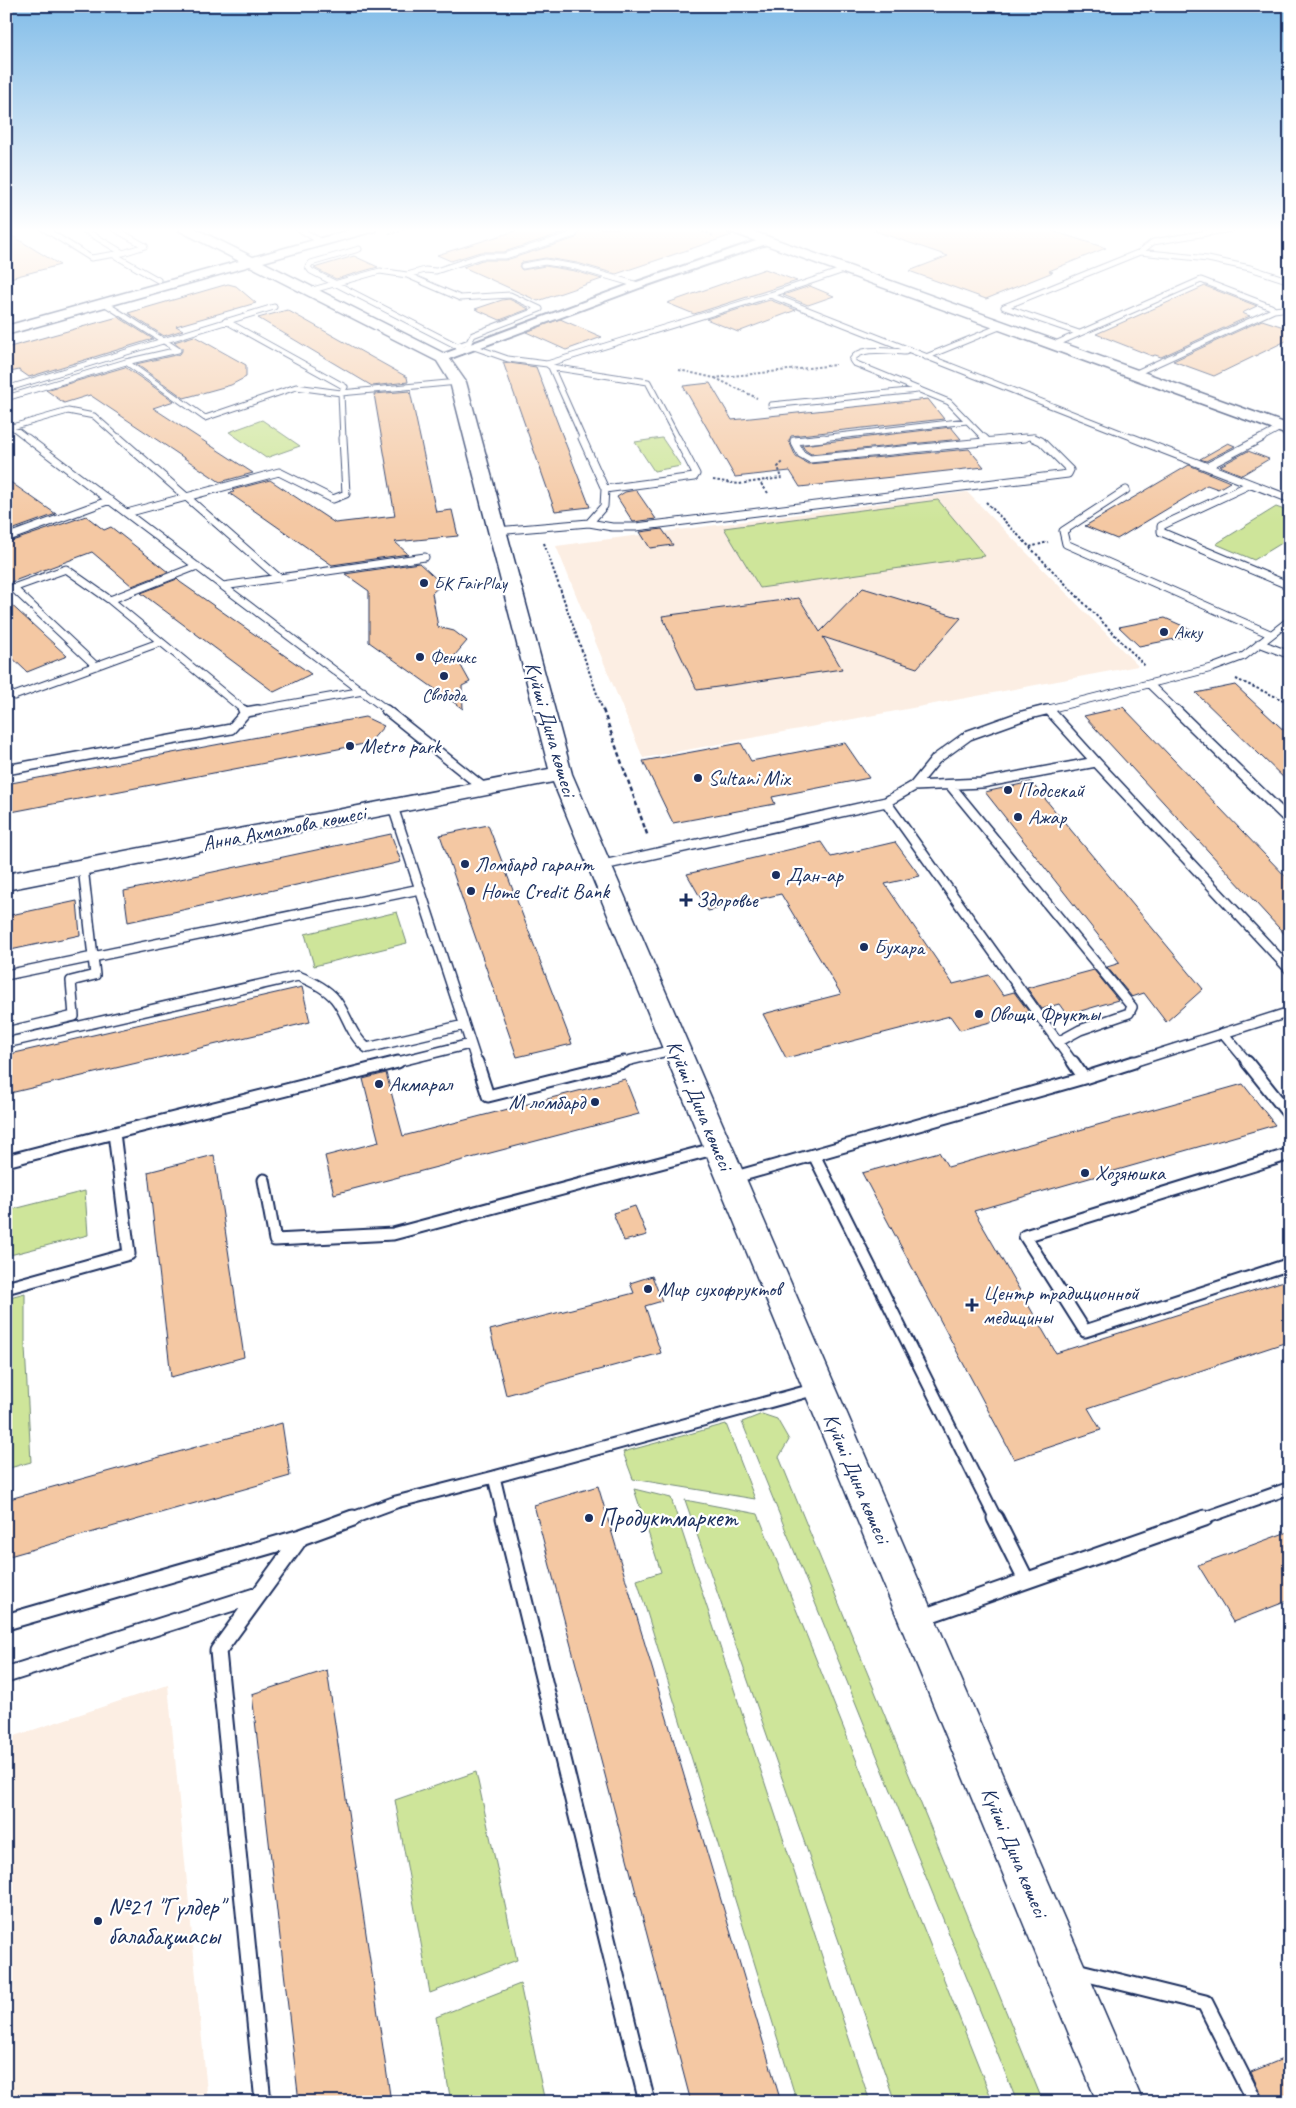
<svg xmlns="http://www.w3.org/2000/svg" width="1296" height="2108" font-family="Caveat,sans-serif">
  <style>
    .built { fill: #fceee3 }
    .green { fill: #cee59a; stroke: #748a7c }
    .building { fill: #f4c8a3; stroke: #1b2f5e }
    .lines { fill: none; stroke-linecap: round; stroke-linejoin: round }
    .lane-far4-casing { stroke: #1b2f5e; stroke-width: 7 }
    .lane-far3-casing { stroke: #1b2f5e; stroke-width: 9 }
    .lane-far2-casing { stroke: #1b2f5e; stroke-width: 12 }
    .lane-far1-casing { stroke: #1b2f5e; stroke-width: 15 }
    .lane-casing { stroke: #1b2f5e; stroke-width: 19 }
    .street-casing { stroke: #1b2f5e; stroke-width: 4 }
    .secondary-casing { stroke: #1b2f5e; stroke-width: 3 }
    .path-far1 { stroke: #1b2f5e; stroke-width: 2; stroke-dasharray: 2.5 2; stroke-linecap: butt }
    .path { stroke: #1b2f5e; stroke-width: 2.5; stroke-dasharray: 4.5 3; stroke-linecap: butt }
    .lane-far4 { stroke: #fff; stroke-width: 5 }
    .lane-far3 { stroke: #fff; stroke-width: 7 }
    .lane-far2 { stroke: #fff; stroke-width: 9 }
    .lane-far1 { stroke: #fff; stroke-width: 11 }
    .lane { stroke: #fff; stroke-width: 15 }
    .street { fill: #fff; fill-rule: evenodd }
    .secondary { fill: #fff; fill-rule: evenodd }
    .poi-dot { fill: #1b2f5e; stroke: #fff; stroke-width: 2 }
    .labels { text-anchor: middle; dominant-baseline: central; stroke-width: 4.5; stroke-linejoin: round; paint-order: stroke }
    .far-poi-label { font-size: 18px; fill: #1b2f5e; stroke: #fff; text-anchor: start }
    .street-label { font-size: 21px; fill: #1b2f5e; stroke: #fff }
    .poi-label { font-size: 21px; fill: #1b2f5e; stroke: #fff; text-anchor: start }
    .near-poi-label { font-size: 25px; fill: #1b2f5e; stroke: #fff; text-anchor: start }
  </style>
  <rect width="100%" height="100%" fill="#fff"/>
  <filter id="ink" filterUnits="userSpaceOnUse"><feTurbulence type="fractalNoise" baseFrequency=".02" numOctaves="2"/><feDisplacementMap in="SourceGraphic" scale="10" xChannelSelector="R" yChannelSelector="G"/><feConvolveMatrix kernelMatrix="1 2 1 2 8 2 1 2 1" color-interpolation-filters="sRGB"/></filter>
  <g filter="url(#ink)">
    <path class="built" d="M967,492L1138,666L643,758L556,546Z
      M168,1685L208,2102H6V1739Z"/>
    <path class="green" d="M262,420L300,446L266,458L229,432Z
      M662,438L681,466L654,471L635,442Z
      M938,500L985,556L760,588L724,528Z
      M1276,507L1290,512V538L1254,560L1216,544Z
      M397,912L407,943L314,966L305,934Z
      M85,1191L88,1235L6,1256V1211Z
      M25,1293V1347L31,1462L6,1469V1298Z
      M762,1414L777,1419L789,1440L779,1457L1043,2102H1017L742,1422Z
      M726,1424L755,1499L633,1479L623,1452Z
      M634,1489L671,1498L870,2102H797L637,1580L661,1572Z
      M685,1500L758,1514L993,2102H895Z
      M476,1772L517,1960L430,1993L395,1800Z
      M520,1984L545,2102H451L436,2017Z"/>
    <path class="building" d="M525,228H572V230L504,252H480L451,261L437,255Z
      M581,228H725L727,233L732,235L616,274L577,263L546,258L522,262L519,266L522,270L545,266L575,271L602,279L538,301L463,267L482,260H506L576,238Z
      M876,228H1043L1106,248L1049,271L1053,272L986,299L909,271L948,256L875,231Z
      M6,232L60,265L6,279Z
      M354,256L378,267L336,279L314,268Z
      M765,269L797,281L694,314L667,303Z
      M228,284L236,286L256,303L176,326L183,330L164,336L128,313Z
      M810,286L834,296L808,305L783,295Z
      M1205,286L1257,306L1242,313L1250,316L1161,357L1155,355L1152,356L1096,334Z
      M509,299L529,309L500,320L475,309L502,300Z
      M770,300L796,310L738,332L706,319Z
      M287,310L407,377L408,382L372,386L258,318Z
      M118,317L153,339L29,377L19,370L6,373V348Z
      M560,319L602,337L566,350L526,332Z
      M1262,320L1290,329V339L1214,376L1173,361Z
      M194,336L246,365V377L231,385L184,398L136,364L180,354L182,351V348L174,342Z
      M503,362L536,367L590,507L555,511Z
      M125,367L174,401L153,408L253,473L220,482L90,395L64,403L46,390Z
      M710,383L732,420L928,399L944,419L791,436L789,441L796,457L808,464L969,449L984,467L800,487L790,471L735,477L683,386Z
      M410,391L436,512L452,510L458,536L395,542L408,554L332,565L229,493L234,492L232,490L270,480L335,523L395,516L374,394Z
      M951,427L961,439L811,454L805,450L802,445Z
      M1228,443L1235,446L1206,461L1200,459Z
      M1248,451L1269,459L1242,475L1220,466Z
      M1189,465L1230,482L1218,489L1207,485L1117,539L1085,526Z
      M6,479L56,514L6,532Z
      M636,490L656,519L633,522L617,497L625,492Z
      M86,516L104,530L111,527L168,572L132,586L92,552L6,584V543Z
      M662,529L673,545L650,548L640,532Z
      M419,563L442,584L432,593L438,627L454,631L467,641L455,655L470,682L462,686L463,709L369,642V591L345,574Z
      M177,579L180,582L311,674L274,692L141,593Z
      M863,588L961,618L917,668L823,637L842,669L697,690L662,616L799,598L820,632Z
      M6,600L67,656L27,672L6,652Z
      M1165,618L1201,634L1139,646L1119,627Z
      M1235,685L1290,736V784L1196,693Z
      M1123,707L1290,881V940L1084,716Z
      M365,717L384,726L369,743L6,813V784Z
      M741,743L751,761L845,743L869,778L772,797L775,804L673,823L643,761Z
      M1031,782L1203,989L1166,1022L1144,993L1132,997L1107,967L1120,963L985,792Z
      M488,825L572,1044L517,1057L440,835Z
      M391,834L401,862L128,922L124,891Z
      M821,842L831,857L895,842L920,876L885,884L953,984L989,975L1003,995L1014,992L1029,1012L960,1030L950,1016L786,1058L763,1014L841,994L781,894L708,911L687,874Z
      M77,901L80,935L6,951V916Z
      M1094,970L1118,1000L1067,1015L1059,1004L1042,1009L1027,988Z
      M302,987L310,1022L6,1094V1055Z
      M386,1073L403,1136L625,1079L639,1114L334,1194L325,1156L379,1142L363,1079Z
      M1243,1084L1275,1125L974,1211L1056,1353L1290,1279V1341L1088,1408L1101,1430L1014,1459L862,1173L939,1152L948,1167Z
      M214,1155L244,1357L171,1377L148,1172Z
      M635,1206L647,1235L624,1241L613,1213Z
      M652,1276L662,1301L645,1306L661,1353L506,1395L490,1330L634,1293L630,1283Z
      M282,1423L290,1476L6,1557V1500Z
      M598,1486L781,2102H691L534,1505Z
      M1290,1531V1600L1233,1622L1198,1565Z
      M327,1670L391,2102H299L252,1694Z
      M1290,2056V2102H1264L1251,2072Z"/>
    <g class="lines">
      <defs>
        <path id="lane-far4" d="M43,228L91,258L123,253L81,228
          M113,228L145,246L123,253
          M250,228H260
          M298,228L321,242
          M359,249L311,263L308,267L311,271L463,349
          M1140,252L1208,259L1250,268L1290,281
          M114,255L158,280
          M523,266L545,262L576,267L638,285
          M309,291L380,271L407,275
          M770,295L1136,439
          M1274,310L1290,308
          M1079,333L1004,307L1140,252L1153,242L1236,228
          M1053,345L1201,280L1271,307L1274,310L1134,374
          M458,346L469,342L473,335L540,309L510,295L460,298L407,275L425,270L436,271L481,256H505L575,234L577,228
          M471,346L508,359L547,364L770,295L847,269
          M905,352C891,352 860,345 852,360L854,363L949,402L985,439
          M926,357L1002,326
          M126,362L205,418L296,387L341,393L345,387L226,321
          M547,364L551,367L583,439
          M551,367L648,382L678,439
          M6,389L274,307
          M6,398L126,362L178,350L104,303
          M771,405L918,390
          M6,422L28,439
          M12,427L68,411L94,416L120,439
          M343,439L341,393L458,382
          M813,439L967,421
          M1005,439L1033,437L1037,439
          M1260,439L1280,428"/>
        <path id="lane-far3" d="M27,438L388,711
          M119,438L279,578
          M582,438L605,489L604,506L589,523
          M824,438L794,441L801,454L810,459L1025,438
          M984,438L986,440
          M1133,438L1290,499
          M1208,466L1262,438
          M1251,484L1161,526V532L1290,586
          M605,489L694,477L696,474L677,438
          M1126,490L1063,531L1066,544L1270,634
          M127,513L279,472L333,499L346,494L343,438
          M497,531L589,523L612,527H636L1068,474L1070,470L1041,441L1034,438
          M6,538L110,500
          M223,586L425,557
          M110,600L197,566
          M1259,643L1290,655
          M96,666L13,588L66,569L110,600L245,711
          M1149,684L1177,711
          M6,691L14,696L161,642
          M1048,709L1050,711
          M251,711L363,691
          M1041,711L1212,668L1244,656L1290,620"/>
        <path id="lane-far2" d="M386,710L485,789
          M1049,710L1096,762
          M1176,710L1290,821
          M246,712L258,710
          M6,770L231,729L246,712L243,710
          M950,785L1132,1007L1129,1013L1080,1030L1058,1042
          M914,786L982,783L1096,762L1290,970
          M886,802L1073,1063
          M393,807L477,1063
          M599,866L886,802L914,786L936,759L969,735L1022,716L1046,710
          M6,975L420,889
          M6,1032L74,1016L71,981L95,975L83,867
          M1224,1034L1248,1063
          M6,1043L298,976C311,981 326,988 335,999C348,1015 350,1035 367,1048L464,1025
          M393,1063L470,1044
          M619,1063L676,1049
          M1130,1063L1290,1012"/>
        <path id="lane-far1" d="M477,1062L488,1096L624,1062
          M1073,1062L1084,1078
          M1247,1062L1290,1116
          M114,1133L398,1062
          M1290,1154L1025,1236L1085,1331L1290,1264
          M814,1155L996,1519
          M6,1161L114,1133L129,1254L6,1288
          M732,1178L1084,1078L1134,1062
          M264,1180L275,1240L393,1234L717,1148
          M350,1519L396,1502L494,1477
          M504,1519L494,1477L816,1389
          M1202,1519L1290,1488"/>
        <path id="lane" d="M504,1518L647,2102
          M995,1518L1026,1580
          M920,1618L1205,1518
          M6,1622L301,1537
          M6,1675L258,1595
          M1076,1971L1205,2003L1255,2102
          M263,2102L218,1651L301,1537L353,1518"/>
        <path id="street" d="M768,237L773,240L772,242L642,287L446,360H438L436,358L438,356L634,283Z"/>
        <path id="secondary" d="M179,228H194L253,257L357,228H376L375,231L263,262L447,355L466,382L572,774L1143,2102H1097L553,782L6,890V874L549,769L450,382L437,361L250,266L6,335V326L239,261L180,231Z
          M727,228H744L1290,425V436L728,231Z"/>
      </defs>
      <use href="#lane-far4" class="lane-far4-casing"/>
      <use href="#lane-far3" class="lane-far3-casing"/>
      <use href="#lane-far2" class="lane-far2-casing"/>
      <use href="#lane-far1" class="lane-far1-casing"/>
      <use href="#lane" class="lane-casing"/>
      <use href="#street" class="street-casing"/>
      <use href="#secondary" class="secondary-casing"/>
      <path class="path-far1" d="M694,228L714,236
        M389,234L410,228
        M679,370L714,378L836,365
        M715,378L757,398
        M713,480L739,484L759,481
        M768,493L759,481L782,478L778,467L784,461
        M986,502L1145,666
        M544,543L603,711
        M1030,547L1048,542
        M1236,679L1290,703"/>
      <path class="path" d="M603,710L648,837"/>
      <use href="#lane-far4" class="lane-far4"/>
      <use href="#lane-far3" class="lane-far3"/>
      <use href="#lane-far2" class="lane-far2"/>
      <use href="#lane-far1" class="lane-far1"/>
      <use href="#lane" class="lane"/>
      <use href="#street" class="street"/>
      <use href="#secondary" class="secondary"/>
    </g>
  </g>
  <linearGradient id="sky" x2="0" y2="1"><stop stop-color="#81bce8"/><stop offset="0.44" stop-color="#fff"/><stop offset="1" stop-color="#fff" stop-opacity="0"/></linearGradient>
  <rect width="1296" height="523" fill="url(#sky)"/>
  <g class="poi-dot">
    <circle cx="424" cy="583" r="5"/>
    <circle cx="1164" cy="632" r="5"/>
    <circle cx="420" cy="657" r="5"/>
    <circle cx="444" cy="676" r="5"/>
    <circle cx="350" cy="746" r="5"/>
    <circle cx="698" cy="778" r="5"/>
    <circle cx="1008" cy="790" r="5"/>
    <circle cx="1018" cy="817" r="5"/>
    <circle cx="465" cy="864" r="5"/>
    <circle cx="776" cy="875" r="5"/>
    <circle cx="471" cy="891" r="5"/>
    <path d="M683.5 892.5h5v5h5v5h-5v5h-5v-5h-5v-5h5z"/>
    <circle cx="864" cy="947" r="5"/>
    <circle cx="979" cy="1014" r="5"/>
    <circle cx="379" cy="1084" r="5"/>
    <circle cx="595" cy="1102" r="5"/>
    <circle cx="1085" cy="1173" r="5"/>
    <circle cx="648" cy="1289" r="5"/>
    <path d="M969.5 1297.5h5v5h5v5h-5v5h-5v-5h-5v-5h5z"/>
    <circle cx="589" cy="1518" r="5"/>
    <circle cx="98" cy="1921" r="5"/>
  </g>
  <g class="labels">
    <g class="far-poi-label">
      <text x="434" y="583">БК FairPlay</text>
      <text x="1174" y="632">Акку</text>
      <text x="430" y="657">Феникс</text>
      <text x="444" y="695" text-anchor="middle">Свобода</text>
    </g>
    <g class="street-label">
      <text transform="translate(551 729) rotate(74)">Күйші Дина көшесі</text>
      <text transform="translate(284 828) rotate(-11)">Анна Ахматова көшесі</text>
      <text transform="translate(700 1105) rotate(67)">Күйші Дина көшесі</text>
      <text transform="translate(857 1478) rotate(67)">Күйші Дина көшесі</text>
      <text transform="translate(1015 1852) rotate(67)">Күйші Дина көшесі</text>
    </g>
    <g class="poi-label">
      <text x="360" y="746">Metro park</text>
      <text x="708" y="778">Sultani Mix</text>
      <text x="1018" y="790">Подсекай</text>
      <text x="1028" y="817">Ажар</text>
      <text x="475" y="864">Ломбард гарант</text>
      <text x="786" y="875">Дан-ар</text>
      <text x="481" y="891">Home Credit Bank</text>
      <text x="696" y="900">Здоровье</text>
      <text x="874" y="947">Бухара</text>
      <text x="989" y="1014">Овощи Фрукты</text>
      <text x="389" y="1084">Акмарал</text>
      <text x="585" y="1102" text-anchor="end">М ломбард</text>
      <text x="1095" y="1173">Хозяюшка</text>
      <text x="658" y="1289">Мир сухофруктов</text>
      <text x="983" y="1293">Центр традиционной<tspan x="983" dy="24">медицины</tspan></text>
    </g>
    <g class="near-poi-label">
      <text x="599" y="1518">Продуктмаркет</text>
      <text x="108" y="1907">№21 "Гүлдер"<tspan x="108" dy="29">балабақшасы</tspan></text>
    </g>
  </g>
  <rect width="1296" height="2108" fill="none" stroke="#fff" stroke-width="25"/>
  <rect x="12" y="12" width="1271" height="2083" fill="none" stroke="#1b2f5e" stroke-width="2" filter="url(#ink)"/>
</svg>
